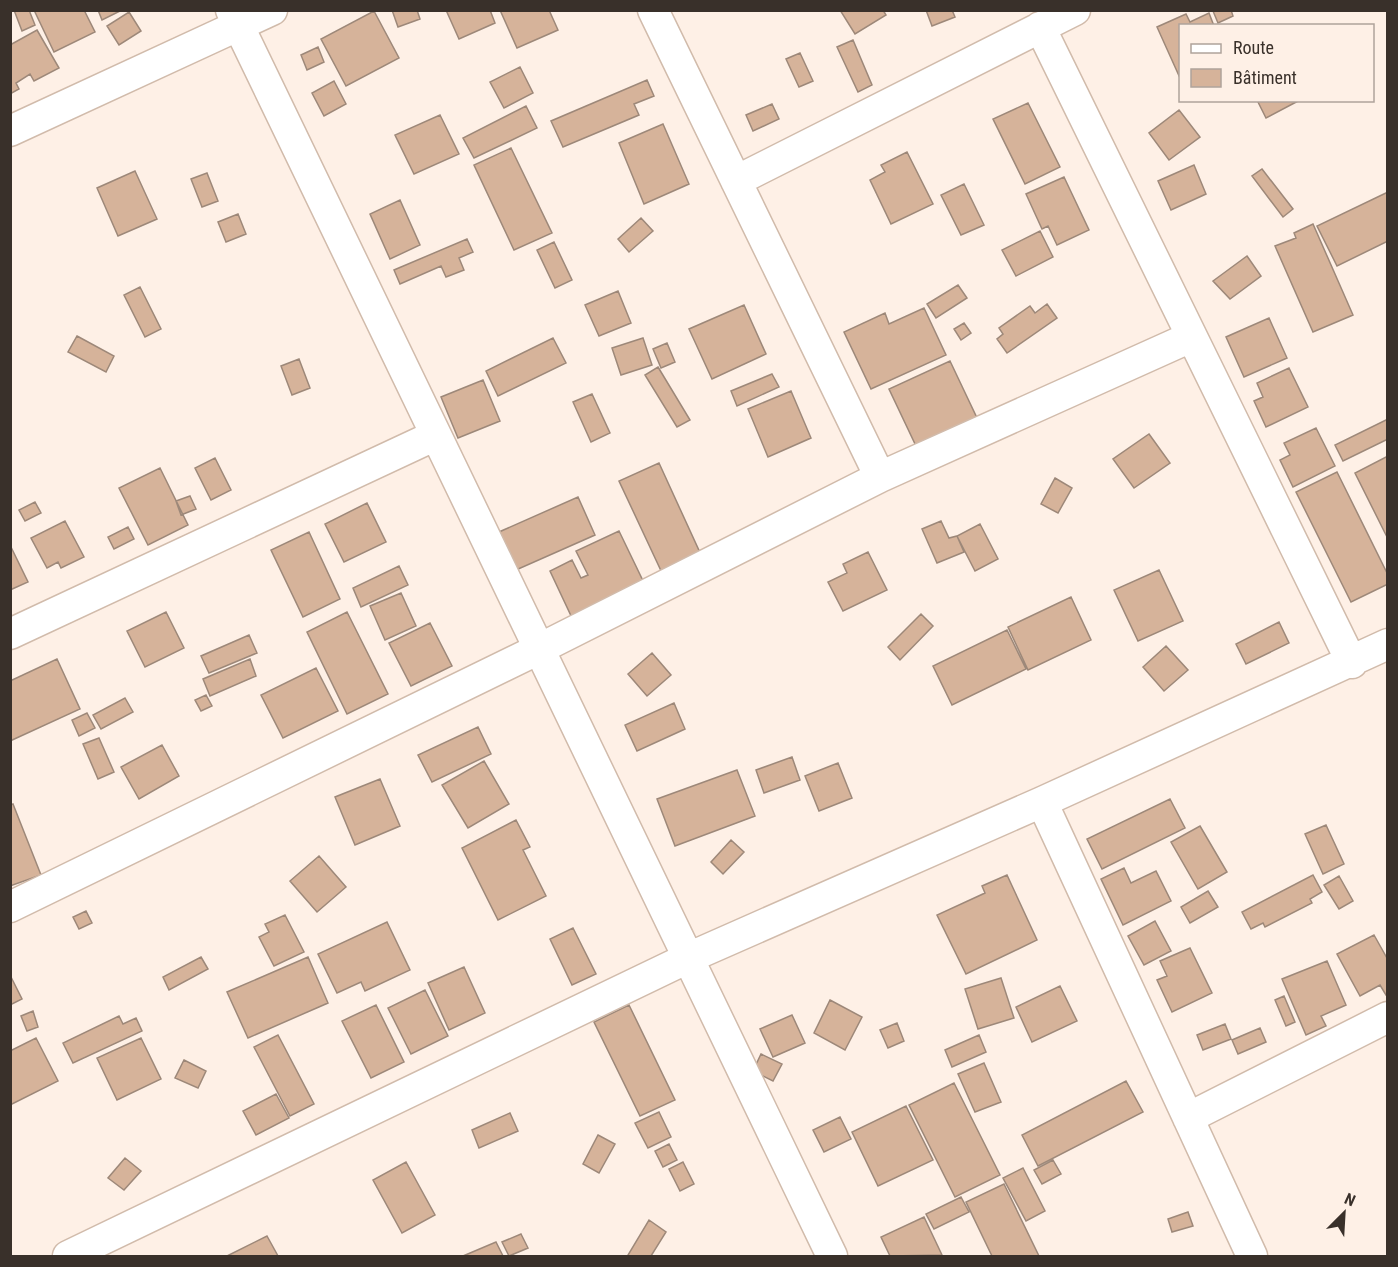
<svg xmlns="http://www.w3.org/2000/svg" width="1398" height="1267" font-family="'Roboto Condensed',sans-serif">
  <style>
    .building { fill: #d6b39a; stroke: #9d8879; stroke-width: 1.5 }
    .lines { fill: none; stroke-linecap: round; stroke-linejoin: round }
    .minor-casing { stroke: #d1bbab; stroke-width: 33 }
    .minor { stroke: #fff; stroke-width: 30 }
  </style>
  <rect width="100%" height="100%" fill="#fef0e6"/>
  <path class="building" d="M14,10H29L35,25L22,31Z
    M34,10H84L95,32L54,52Z
    M98,10H122L102,20Z
    M392,10H417L420,19L398,27Z
    M446,10H490L495,23L459,39Z
    M500,10H549L558,30L517,48Z
    M840,10H883L886,15L855,34Z
    M926,10H952L955,17L932,26Z
    M1231,10L1233,16L1218,23L1213,11Z
    M374,11L399,58L346,86L321,39Z
    M129,12L141,31L119,45L107,26Z
    M1209,13L1214,26H1180V78L1157,27L1186,14L1190,22Z
    M37,30L59,68L34,81L30,74L16,83L19,89L10,94V45Z
    M853,40L872,85L858,92L837,47Z
    M318,47L324,62L307,70L301,55Z
    M800,53L813,81L799,87L786,59Z
    M520,67L533,93L504,108L490,82Z
    M647,80L654,96L634,104L639,115L563,147L551,121Z
    M334,81L346,104L324,116L312,93Z
    M1257,100H1300L1266,118Z
    M1028,103L1060,167L1025,184L993,119Z
    M772,104L779,119L753,131L746,115Z
    M526,106L537,128L474,158L463,138Z
    M1179,110L1200,137L1169,160L1149,133Z
    M440,115L459,154L414,174L395,135Z
    M663,124L689,184L644,204L619,143Z
    M511,148L552,233L514,250L474,165Z
    M907,152L933,204L891,224L870,180L885,172L881,165Z
    M1194,165L1206,194L1171,210L1158,181Z
    M1262,169L1293,209L1283,217L1252,176Z
    M135,171L157,219L118,236L97,188Z
    M207,173L218,201L202,207L191,179Z
    M1064,177L1089,230L1057,245L1048,226L1042,229L1026,194Z
    M964,184L984,225L961,235L941,195Z
    M1388,192V241L1337,266L1317,226Z
    M400,200L420,245L390,259L370,214Z
    M238,214L246,234L226,242L218,222Z
    M641,218L653,231L629,252L618,239Z
    M1313,224L1353,315L1313,332L1275,246L1296,238L1294,233Z
    M1040,231L1053,257L1016,276L1002,250Z
    M467,239L473,252L459,258L464,270L446,277L441,266L400,284L394,270Z
    M554,242L572,280L555,288L537,250Z
    M1247,256L1261,276L1230,299L1213,281Z
    M958,285L967,298L936,318L927,304Z
    M140,287L161,329L145,337L124,295Z
    M618,291L631,323L599,336L585,305Z
    M1047,304L1057,318L1007,353L997,339L1003,334L999,328L1030,306L1035,313Z
    M744,305L766,354L712,379L689,329Z
    M924,308L946,355L871,389L844,332L885,313L889,324Z
    M1269,318L1287,358L1244,377L1226,337Z
    M964,323L971,333L961,340L954,329Z
    M77,336L114,356L106,372L68,352Z
    M553,338L566,363L498,396L486,371Z
    M643,338L652,365L621,375L612,348Z
    M667,343L675,362L661,368L653,349Z
    M299,359L310,388L292,395L281,366Z
    M950,361L977,418L916,446L889,389Z
    M658,367L690,420L677,427L645,375Z
    M1289,368L1308,407L1266,427L1254,401L1263,397L1257,383Z
    M772,374L779,387L737,406L731,391Z
    M483,380L500,421L458,438L441,397Z
    M791,391L811,438L768,457L748,409Z
    M592,394L610,433L591,442L573,402Z
    M1388,419V439L1343,461L1335,445Z
    M1316,428L1335,466L1293,487L1280,460L1290,455L1284,443Z
    M1149,434L1170,463L1134,488L1113,459Z
    M1388,456V539L1355,473Z
    M215,458L231,490L211,500L195,468Z
    M659,463L702,557L663,575L619,481Z
    M160,468L188,525L148,545L119,488Z
    M1337,472L1388,575V584L1351,602L1296,492Z
    M1055,478L1072,488L1058,513L1041,504Z
    M190,496L196,509L181,515L176,501Z
    M578,497L595,535L516,570L499,532Z
    M35,502L41,513L25,521L19,510Z
    M367,503L386,542L344,562L325,524Z
    M65,521L84,557L61,568L58,562L47,568L31,538Z
    M941,521L949,538L957,536L964,552L937,563L922,529Z
    M980,524L998,559L975,571L957,536Z
    M128,527L134,539L114,549L108,537Z
    M619,531L645,585L573,620L550,571L572,560L581,578L588,575L576,551Z
    M309,532L340,599L303,617L271,550Z
    M10,545L28,582L10,590Z
    M868,552L887,590L843,611L828,582L847,573L843,564Z
    M399,566L408,585L361,607L353,588Z
    M1159,570L1183,621L1138,641L1114,590Z
    M401,593L416,626L385,640L370,606Z
    M1071,597L1091,640L1028,670L1008,627Z
    M166,612L184,648L145,667L127,631Z
    M347,612L388,694L347,714L307,632Z
    M921,614L933,626L900,660L888,647Z
    M1279,622L1289,643L1246,664L1236,644Z
    M430,623L452,666L411,686L389,643Z
    M1007,630L1026,669L952,705L933,666Z
    M249,635L257,653L209,673L201,656Z
    M1166,646L1188,670L1164,691L1143,667Z
    M652,653L671,675L647,696L628,674Z
    M57,659L80,709L10,741V681Z
    M250,659L256,676L210,696L203,679Z
    M316,668L338,711L283,738L261,695Z
    M206,695L212,706L201,711L195,700Z
    M125,698L133,712L101,729L93,715Z
    M674,703L685,729L637,751L625,725Z
    M87,713L95,728L79,736L72,720Z
    M478,727L491,754L432,782L418,755Z
    M99,738L114,772L98,779L83,744Z
    M162,745L179,776L139,799L121,767Z
    M792,757L800,780L764,793L756,770Z
    M484,761L509,804L468,828L442,785Z
    M838,763L852,798L819,811L805,776Z
    M737,770L755,816L675,846L657,799Z
    M380,779L400,826L355,845L335,797Z
    M1170,799L1185,828L1102,869L1087,839Z
    M13,804L41,875L10,886V805Z
    M516,820L530,847L523,850L546,896L498,920L462,848Z
    M1326,825L1344,864L1323,874L1305,834Z
    M1200,826L1227,872L1198,889L1171,842Z
    M731,840L744,852L723,874L711,862Z
    M319,856L346,887L317,912L290,881Z
    M1124,868L1131,883L1156,871L1171,901L1123,925L1101,879Z
    M1007,875L1037,940L966,974L937,915L985,893L982,886Z
    M1313,875L1322,892L1310,899L1312,903L1265,927L1263,923L1251,929L1242,912Z
    M1339,876L1353,901L1339,909L1324,885Z
    M1208,891L1218,907L1190,923L1181,907Z
    M86,911L92,923L79,929L73,917Z
    M285,915L304,952L274,966L259,937L269,932L265,924Z
    M1155,921L1171,951L1144,965L1128,936Z
    M387,922L410,970L365,991L361,982L337,993L318,954Z
    M573,928L596,974L572,985L550,939Z
    M1374,935L1388,960V994L1386,995L1380,985L1360,996L1337,954Z
    M1190,948L1212,993L1172,1012L1157,980L1167,976L1160,961Z
    M201,957L208,969L169,990L163,977Z
    M308,957L328,1003L248,1038L227,992Z
    M1327,961L1346,1005L1321,1016L1326,1026L1306,1035L1282,979Z
    M464,967L485,1013L449,1030L428,983Z
    M10,975L22,999L10,1005Z
    M1001,978L1014,1018L978,1029L965,989Z
    M1060,986L1077,1021L1032,1042L1016,1007Z
    M425,990L448,1036L411,1054L388,1008Z
    M1284,996L1295,1022L1286,1026L1275,1000Z
    M830,1000L862,1017L845,1050L814,1033Z
    M376,1005L404,1062L371,1078L342,1021Z
    M629,1005L675,1100L640,1116L594,1022Z
    M33,1011L38,1027L27,1031L21,1016Z
    M792,1015L805,1043L773,1057L760,1029Z
    M119,1016L123,1024L136,1018L142,1031L73,1063L63,1043Z
    M897,1023L904,1041L888,1048L880,1030Z
    M1225,1024L1231,1039L1203,1050L1197,1035Z
    M1260,1028L1266,1042L1238,1054L1232,1040Z
    M278,1035L314,1104L290,1116L254,1047Z
    M979,1035L986,1052L952,1067L945,1050Z
    M36,1038L58,1081L10,1105V1051Z
    M141,1038L161,1079L117,1100L97,1058Z
    M761,1054L782,1064L773,1081L753,1071Z
    M184,1060L206,1071L198,1088L175,1078Z
    M984,1063L1001,1102L975,1112L958,1074Z
    M1126,1081L1143,1112L1038,1166L1022,1135Z
    M954,1083L1000,1175L955,1197L909,1105Z
    M276,1094L289,1118L256,1135L243,1111Z
    M906,1106L933,1160L878,1186L852,1132Z
    M659,1112L671,1137L648,1148L635,1123Z
    M510,1113L518,1131L479,1148L472,1130Z
    M840,1117L851,1139L824,1152L813,1130Z
    M598,1135L615,1144L599,1173L583,1164Z
    M669,1144L677,1160L663,1167L655,1151Z
    M125,1158L141,1171L124,1190L108,1178Z
    M1053,1160L1061,1174L1042,1184L1034,1170Z
    M406,1162L435,1215L402,1233L373,1180Z
    M683,1162L694,1184L680,1191L669,1169Z
    M1023,1168L1045,1211L1026,1221L1003,1178Z
    M1004,1184L1039,1256H992L966,1202Z
    M961,1197L969,1212L934,1229L926,1214Z
    M1188,1212L1193,1226L1172,1232L1168,1219Z
    M924,1217L942,1255L890,1256L881,1237Z
    M649,1220L666,1232L651,1256H631L628,1255Z
    M521,1234L528,1248L509,1256L502,1242Z
    M267,1236L278,1256H227Z
    M496,1242L503,1256H463Z"/>
  <g class="lines">
    <defs>
      <path id="minor" d="M231,10L832,1256
        M653,10L880,477
        M1040,27L1352,663
        M10,131L272,10
        M736,181L1075,10
        M10,634L436,435
        M1042,802L1252,1256
        M10,907L539,649L880,477L1191,337
        M1188,1118L1388,1017
        M68,1256L688,958L1042,802L1388,644"/>
    </defs>
    <use href="#minor" class="minor-casing"/>
    <use href="#minor" class="minor"/>
  </g>
  <rect width="1398" height="1267" fill="none" stroke="#39302a" stroke-width="24"/>
  <rect x="1179" y="24" width="195" height="78" fill="#fef0e6" stroke="#afa39b" stroke-width="1.5"/>
  <rect x="1191" y="44" width="30" height="9" fill="#ffffff" stroke="#afa39b" stroke-width="1.5"/>
  <text x="1233" y="54" font-size="18" fill="#39302a">Route</text>
  <rect x="1191" y="69" width="30" height="18" fill="#d6b39a" stroke="#afa39b" stroke-width="1.5"/>
  <text x="1233" y="84" font-size="18" fill="#39302a">Bâtiment</text>
  <g transform="translate(1344 1213) rotate(24)" stroke="#fef0e6" stroke-width="4.5" paint-order="stroke">
  <path d="M0-4.5L10 22L0 15L-10 22Z" fill="#39302a"/>
  <text y="-9" font-size="16" font-weight="bold" text-anchor="middle" fill="#39302a">N</text>
  </g>
</svg>
